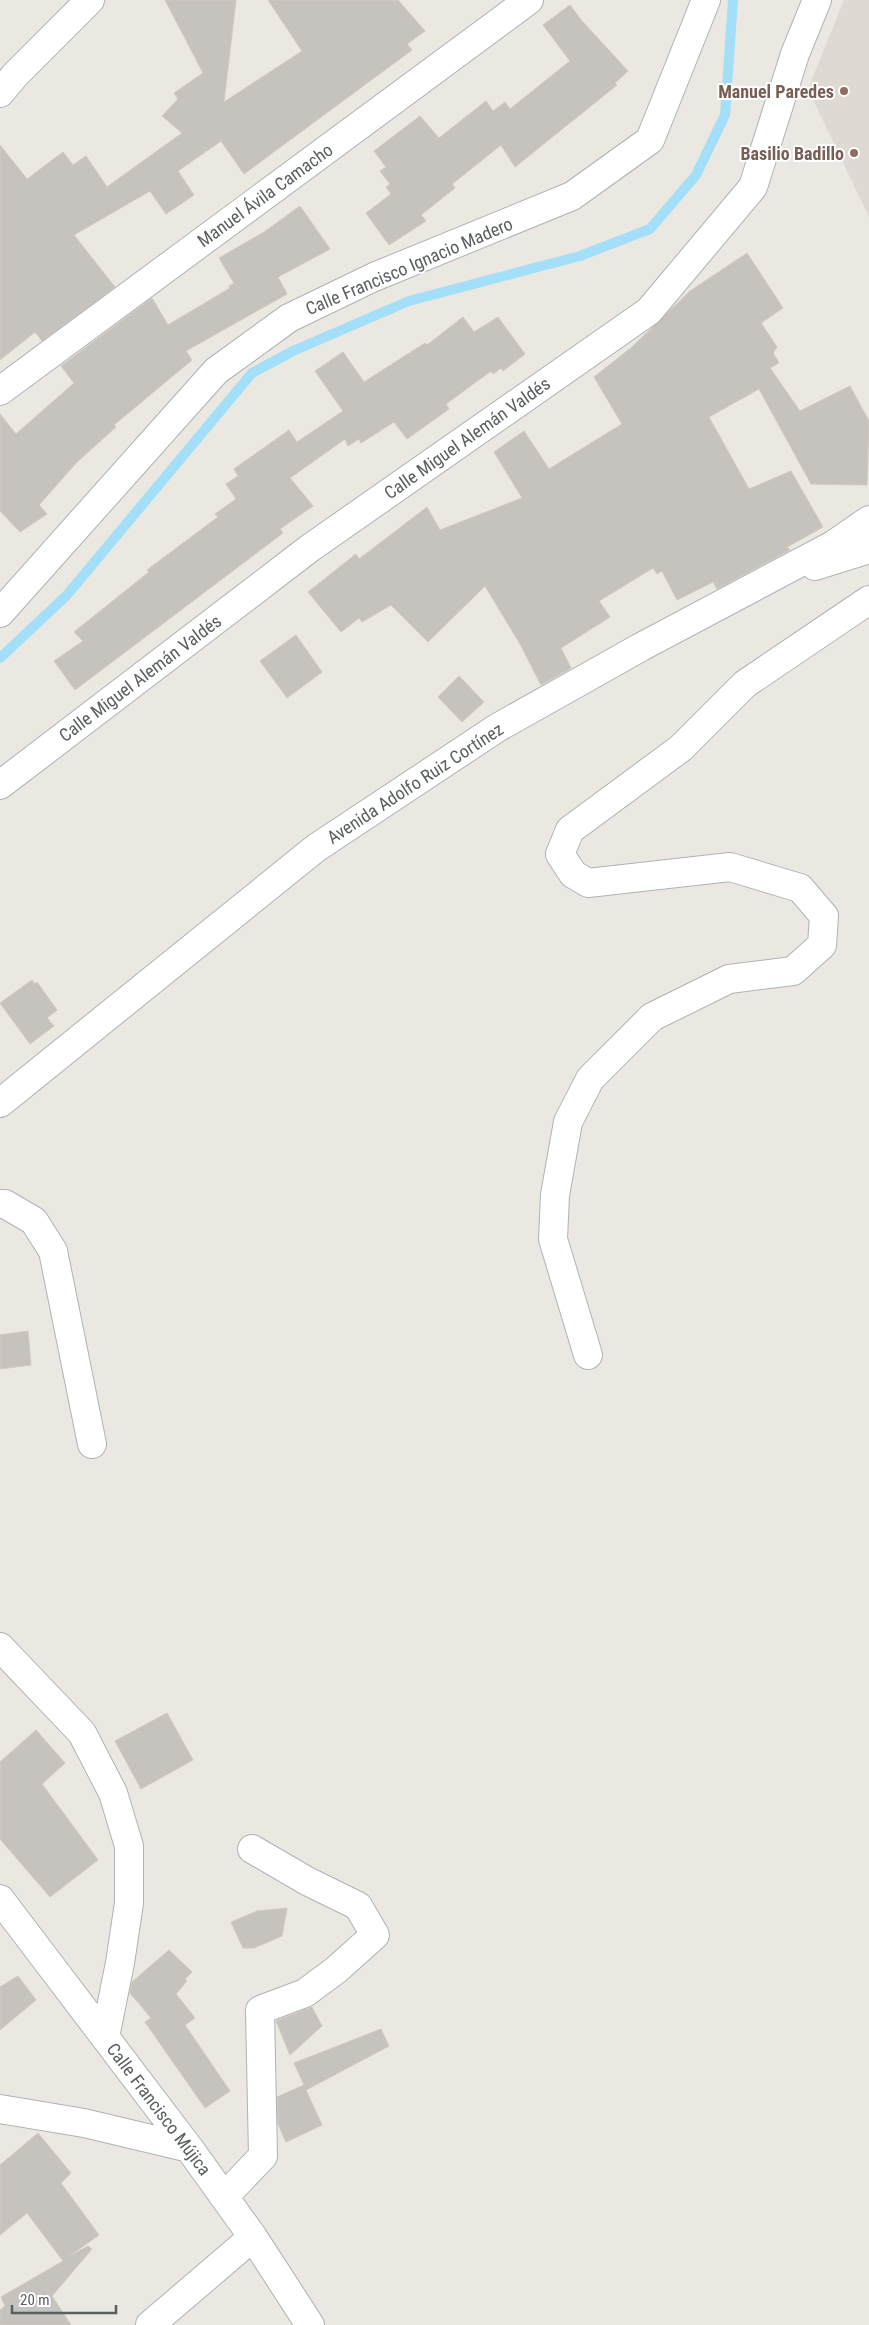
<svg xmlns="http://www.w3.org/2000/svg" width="869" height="2325" font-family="'Roboto Condensed',sans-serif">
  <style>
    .education { fill: #ded9d2 }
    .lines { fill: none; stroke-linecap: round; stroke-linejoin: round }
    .stream { stroke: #a3dff9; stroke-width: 10 }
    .building { fill: #c6c3be; stroke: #d0c9c0 }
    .minor-casing { stroke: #afb2b6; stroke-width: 30 }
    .secondary-casing { stroke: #aeb2b6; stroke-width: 30 }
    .minor { stroke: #fff; stroke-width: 28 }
    .secondary { stroke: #fff; stroke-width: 28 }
    .education-dot { fill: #8d6e63; stroke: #fff; stroke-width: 2 }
    .labels { text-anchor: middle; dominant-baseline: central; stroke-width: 4; stroke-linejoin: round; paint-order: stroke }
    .education-label { font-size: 18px; font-weight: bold; fill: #785e54; stroke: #fff; text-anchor: end }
    .street-label { font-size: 18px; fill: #595e61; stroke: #fff }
  </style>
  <rect width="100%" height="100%" fill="#ebe8e1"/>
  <path class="education" d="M844,0H869V217L808,89Z"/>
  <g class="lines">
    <path class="stream" d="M0,658L67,595L252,373L293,351L409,301L580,256L650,229L696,175L725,115L733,0"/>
  </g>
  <path class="building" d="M165,0H236L224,102L302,51L268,0H398L425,31L407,44L412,50L244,174L221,141L178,171L194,195L166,214L150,191L74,235L115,287L42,341L35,332L0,360V145L27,179L63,152L73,165L86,156L107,187L182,133L162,116L178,99L174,93L203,73Z
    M570,5L582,21L628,71L615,83L617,85L515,167L501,145L452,184L455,188L421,215L426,221L389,245L366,213L391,194L386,187L390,184L380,171L386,167L374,151L420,116L439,138L486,101L493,111L505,102L510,109L570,61L543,25Z
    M300,206L330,249L278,277L287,294L186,351L192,360L114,425L116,427L77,462L39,505L47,514L20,532L0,511V414L16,434L74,383L61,366L152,298L168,325L230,288L229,286L234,283L219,258L264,232Z
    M747,253L783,308L761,323L777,347L773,353L779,363L770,368L800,411L850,386L869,421L867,485L811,484L759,389L709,417L749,489L791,471L823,527L787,547L790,550L717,589L713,582L677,600L662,571L657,574L653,568L599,601L610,617L561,648L571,668L541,685L520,644L485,586L428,642L391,605L362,622L359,618L341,632L308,592L356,554L359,559L427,507L440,530L522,498L494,452L524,431L549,469L622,424L594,377L632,347L690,291Z
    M463,317L474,332L498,317L525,354L503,371L501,368L493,374L491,371L446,404L449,409L407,439L394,422L361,443L359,439L348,446L345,439L290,478L313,506L280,529L283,533L75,690L54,661L83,641L74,632L149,572L147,570L218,517L215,514L236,499L226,484L238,476L234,469L289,430L297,442L343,411L315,371L343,352L364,382L425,343L427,345Z
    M296,635L322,672L287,698L260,661Z
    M459,676L484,702L462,722L438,697Z
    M32,980L35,984L37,982L57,1010L47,1018L54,1026L30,1044L0,1003Z
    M28,1331L31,1365L0,1369V1335Z
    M167,1713L193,1760L141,1789L115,1741Z
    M36,1730L65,1763L42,1784L98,1860L50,1897L0,1839V1762Z
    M287,1908L282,1936L254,1948H243L231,1922L257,1911Z
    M169,1950L192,1972L185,1979L187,1981L176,1994L195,2018L185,2025L230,2091L205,2108L145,2022L151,2018L130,1993L132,1982Z
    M18,1976L36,2000L0,2030V1987Z
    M312,2007L322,2026L290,2055L276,2021Z
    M381,2029L389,2046L306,2090L322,2125L286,2142L278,2124L277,2097L304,2085L294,2063Z
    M38,2133L71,2173L61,2183L99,2235L68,2257L88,2246L92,2249L52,2296L71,2325H0V2310L5,2306L1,2297L63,2261L27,2213L0,2235V2165Z"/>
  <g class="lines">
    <defs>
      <path id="minor" d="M0,93L15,75L90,0
        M0,391L529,0
        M815,566L869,549
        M0,785L310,548L649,311L753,187L795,54L817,0
        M0,1103L316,848L497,728L641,647L833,545L869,520
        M0,1204H5L34,1221L53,1251L92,1444
        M588,1355L553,1239L555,1195L568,1122L590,1079L652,1017L729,979L793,971L822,945L824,916L800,888L730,867L588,883L573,874L560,854L570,830L681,748L745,684L869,600
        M0,1647L82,1733L113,1793L129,1846V1903L120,1963L105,2037
        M0,1899L189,2148L253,2237L310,2325
        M0,2109L84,2123L189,2148
        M224,2197L263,2156L260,2010L305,1993L336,1970L375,1935L358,1906L307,1881L252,1849
        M150,2325L253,2237"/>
      <path id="secondary" d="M0,613L216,371L289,318L374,277L572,196L650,140L706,0"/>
    </defs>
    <use href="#minor" class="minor-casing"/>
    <use href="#secondary" class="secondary-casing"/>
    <use href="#minor" class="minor"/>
    <use href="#secondary" class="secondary"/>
  </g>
  <g class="education-dot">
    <circle cx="844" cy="91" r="5"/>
    <circle cx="854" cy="153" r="5"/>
  </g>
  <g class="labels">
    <g class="education-label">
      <text x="834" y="91">Manuel Paredes</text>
      <text x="844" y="153">Basilio Badillo</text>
    </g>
    <g class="street-label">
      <text transform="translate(265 195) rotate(-36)">Manuel Ávila Camacho</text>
      <text transform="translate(409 266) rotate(-23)">Calle Francisco Ignacio Madero</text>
      <text transform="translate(467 438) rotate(-35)">Calle Miguel Alemán Valdés</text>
      <text transform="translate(140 678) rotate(-37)">Calle Miguel Alemán Valdés</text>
      <text transform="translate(415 783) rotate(-33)">Avenida Adolfo Ruiz Cortínez</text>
      <text transform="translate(159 2109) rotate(53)">Calle Francisco Mújica</text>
    </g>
  </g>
  <path d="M12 2305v8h104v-8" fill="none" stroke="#595e61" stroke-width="2.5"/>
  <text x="20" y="2305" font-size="15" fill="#595e61" stroke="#ffffff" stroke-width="4" paint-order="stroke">20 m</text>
</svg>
